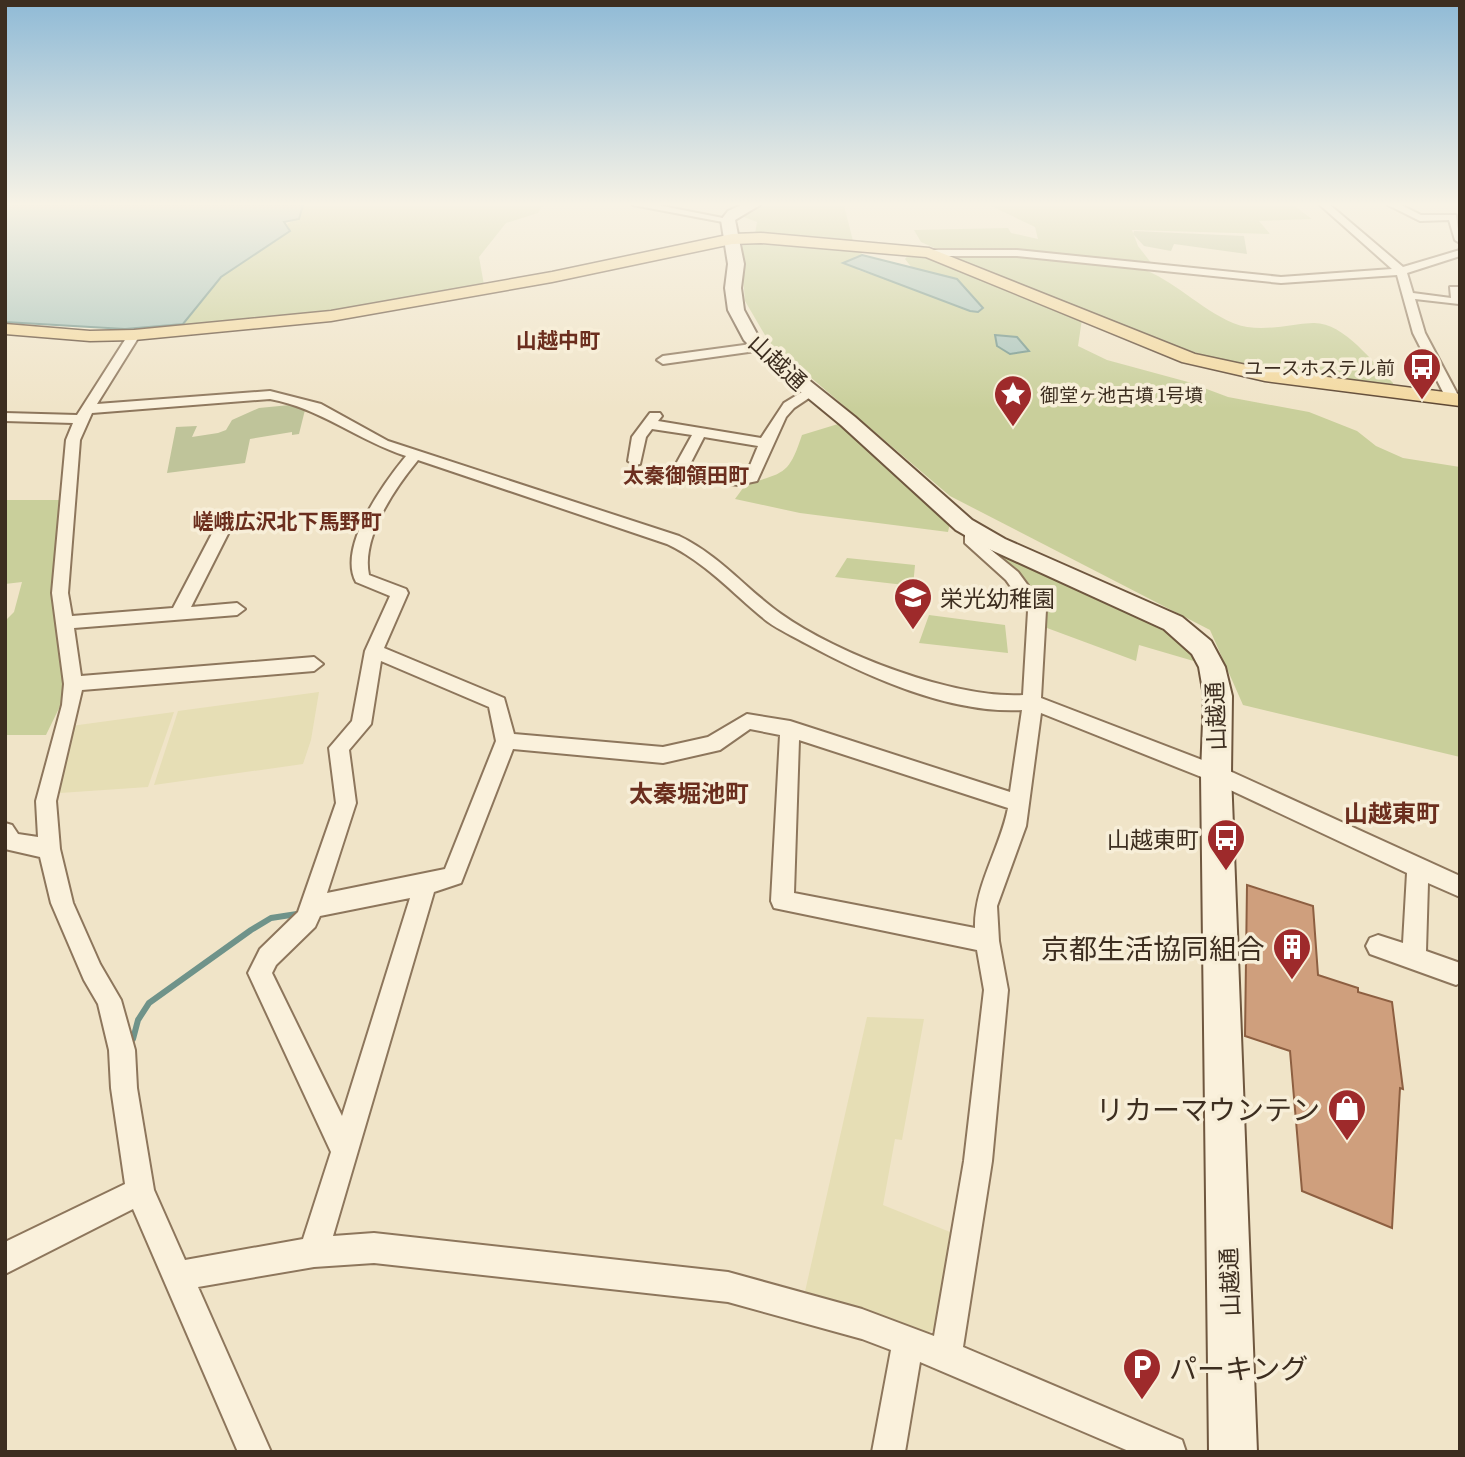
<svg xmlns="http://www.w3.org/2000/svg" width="1465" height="1457" font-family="Literata,'Noto Sans JP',serif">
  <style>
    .farmland { fill: #e6deb5 }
    .green { fill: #c9cf9b }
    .cemetery { fill: #bfc49a }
    .water { fill: #a9c4bc; stroke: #6f938a; stroke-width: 2 }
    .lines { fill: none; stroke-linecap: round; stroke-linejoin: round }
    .stream { stroke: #6f938a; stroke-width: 6 }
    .building { fill: #cf9f7d; stroke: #8d5f41; stroke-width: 2 }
    .street-casing { stroke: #8d765c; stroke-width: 4 }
    .secondary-casing { stroke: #6f573f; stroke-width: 4 }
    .primary-casing { stroke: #5b4430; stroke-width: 3 }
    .street { fill: #faf1dc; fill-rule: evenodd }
    .secondary { fill: #faf1dc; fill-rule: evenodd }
    .primary { fill: #f3d9a0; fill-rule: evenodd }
    .labels { text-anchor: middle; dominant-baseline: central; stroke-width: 7; stroke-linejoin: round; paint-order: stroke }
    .far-poi-label { font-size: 19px; fill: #3d2e20; stroke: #f7eed8; text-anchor: end }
    .far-neighbourhood-label { font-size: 21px; font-weight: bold; fill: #6b2e1e; stroke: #f7eed8 }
    .street-label { font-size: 23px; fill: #3d2e20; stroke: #f7eed8 }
    .poi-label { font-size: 23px; fill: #3d2e20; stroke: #f7eed8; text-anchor: start }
    .neighbourhood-label { font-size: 24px; font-weight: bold; fill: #6b2e1e; stroke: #f7eed8 }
    .near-poi-label { font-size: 28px; fill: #3d2e20; stroke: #f7eed8; text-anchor: end }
  </style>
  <rect width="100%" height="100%" fill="#f0e4c8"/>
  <path class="farmland" d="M319,692L311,740L303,764L154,785L178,711Z
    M174,712L148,787L60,793L57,790L71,726Z
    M867,1017L924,1019L902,1140L895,1139L883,1205L955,1234L942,1326L927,1333L804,1296Z"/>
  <path class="green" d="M303,205H543L538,213L506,223L479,257L484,285L320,314L156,329L187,316L221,277L290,231L287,224L294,220Z
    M766,205H844L855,249L861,250L862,255L855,257L858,270L927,292L970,311L983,308L957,279L912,268L905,259L910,253L946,260L1082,319L1078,346L1107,360L1188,382L1228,397L1309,412L1357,431L1376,446L1403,458L1460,467V757L1243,705L1210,630L950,496L769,342L745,301L740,241L754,240L757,222L744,217L748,212Z
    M989,205H1293L1312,219L1259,221L1270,234L1132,230L1138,246L1152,264L975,248L939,250L921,242L914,230L1008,228L1011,233L1038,239L1035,227Z
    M946,254L1018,255L1140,268C1174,280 1200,309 1233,323C1260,334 1287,324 1313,323C1344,322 1373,363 1393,383L1395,389L1365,387L1214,360L1160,342Z
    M838,424L950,523L948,532L800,513L735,499L746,484C785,473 789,474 802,435Z
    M5,500H59L64,698L46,735H5V621L14,612L22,582L5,584Z
    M995,551L1185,639L1197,662L1139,645L1136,661L1047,628L1045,611Z
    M847,558L915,565L913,586L835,577Z
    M929,615L1005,625L1008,653L919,643Z"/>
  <path class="cemetery" d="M1134,231L1244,236L1247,254L1174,244L1171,251L1144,246L1133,234Z
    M300,404L306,406L299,434L292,435V432L250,439L245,463L167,473L176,427L197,426L192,437L218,433L226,430L232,420L259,408Z"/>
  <path class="water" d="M5,205H303L299,219L284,222L290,231L221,277L183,324L125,329L5,322Z
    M862,255L957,279L983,308L978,312L970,311L843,263Z
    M995,335L1017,337L1029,351L1010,354L997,346Z"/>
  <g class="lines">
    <path class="stream" d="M133,1039L138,1020L149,1003L251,930L271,918L297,914"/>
  </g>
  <path class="building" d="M1247,885L1313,906L1318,975L1358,988V992L1392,1002L1403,1089L1400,1088L1392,1228L1302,1191L1290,1051L1245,1036Z"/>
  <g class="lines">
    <defs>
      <path id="street" d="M633,205H657L733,220L728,223Z
        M1320,205H1330L1403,267L1460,250V256L1407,273L1413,293L1451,298L1450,287H1460L1459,304L1415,299L1425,333L1460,399L1459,403L1447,400L1413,333L1397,275L1281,283L1017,256H929L924,253L929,250H1017L1281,277L1392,269Z
        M1388,205H1401L1421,215H1456L1460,243L1455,240L1449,220L1420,221Z
        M130,332L140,335L97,404L270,391L321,404L388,441L679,536C719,555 746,589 781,614C837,654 954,699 1023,695L1028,611L1006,580L965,543V533L977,528L982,530L985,533L980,541L1018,572L1046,610L1041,698L1223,768L1460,876V897L1428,883L1426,951L1460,963V983L1456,985L1370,954L1366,946L1370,938L1378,935L1403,943L1407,873L1209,780L1041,713L1026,826L997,906L999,941L1008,990L992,1161L963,1347L1182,1440L1186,1452H1131L920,1362L905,1452H872L891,1350L862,1339L728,1302L374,1263L314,1267L198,1287L271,1452H238L133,1209L5,1274V1242L125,1184L111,1088L109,1050L98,1004L84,980L51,903L40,857L5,849V823L12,825L18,834L38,837L36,801L62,705L64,684L52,593L66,440L73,423L5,421V413L77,415ZM270,399C320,408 359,441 406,456C384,483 337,547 356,582L390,596L365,651L352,721L329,748L336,803L298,912L260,949L248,973L331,1152L303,1239L185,1260L154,1190L137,1088L135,1050L121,1000L100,964L73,903L60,849L56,801L82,690L314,671L323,664L314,657L81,676L74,628L237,615L245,609L237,603L191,607L233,524L225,519L217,524L173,608L72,616L68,593L80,440L92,413ZM418,460L667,544C707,563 734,595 768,622C779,630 793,636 805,643C868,677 950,714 1022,710L1010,792L790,721L747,714L708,737L663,747L514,734L504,698L384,648L408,593L406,589L369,575C361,537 395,488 418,460ZM381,661L489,707L496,741L445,869L327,893L356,803L349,750L371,724ZM750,729L780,735L771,901L774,908L977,950L984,990L964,1161L934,1336L862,1309L728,1272L374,1233L333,1236L434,892L461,883L513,749L663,763L720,750ZM799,740L1008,808C1000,849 974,886 975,928L794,893ZM410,898L342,1116L272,973L276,965L315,927L320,916Z
        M759,343L763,344V350L663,364L657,360L663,356Z
        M807,389L818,392L794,408L786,417L757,481L738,485L673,476L671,473L692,435L652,429L646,437L640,464L635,465L628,461L632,437L650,413H660L662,416L658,421L761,438L784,403ZM704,437L758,446L746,475L687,470Z"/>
      <path id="secondary" d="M741,205H760L735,220L744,264L741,288L744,310L757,334L780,357L855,417L972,520L1005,539L1182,617L1211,641L1225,667L1232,696L1231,774L1257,1452H1209L1201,774L1204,696L1199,667L1192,654L1164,629L989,549L956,530L841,425L768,365L744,340L728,310L725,288L728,264L721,220L728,211Z"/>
      <path id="primary" d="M761,233L929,248L1195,354L1265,369L1460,394V406L1265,381L1182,362L926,257L761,243L732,244L552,282L331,321L134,340L90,341L5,334V324L90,331L134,330L331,311L552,272L732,234Z"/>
    </defs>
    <use href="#street" class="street-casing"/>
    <use href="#secondary" class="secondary-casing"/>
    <use href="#primary" class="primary-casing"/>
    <use href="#street" class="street"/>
    <use href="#secondary" class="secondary"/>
    <use href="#primary" class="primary"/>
  </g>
  <linearGradient id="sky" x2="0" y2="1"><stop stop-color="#8fbad6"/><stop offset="0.5" stop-color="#f8f3e6"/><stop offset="1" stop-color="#f8f3e6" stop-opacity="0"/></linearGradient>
  <rect width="1465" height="409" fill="url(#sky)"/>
  <defs>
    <symbol id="bus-pin" viewBox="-11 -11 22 30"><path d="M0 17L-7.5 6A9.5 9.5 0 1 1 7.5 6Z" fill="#9e2a2b" stroke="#f7eed8"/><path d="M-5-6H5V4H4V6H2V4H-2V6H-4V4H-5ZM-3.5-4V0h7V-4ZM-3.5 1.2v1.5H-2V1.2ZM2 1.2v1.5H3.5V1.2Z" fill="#fff"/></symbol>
    <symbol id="sight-pin" viewBox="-11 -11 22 30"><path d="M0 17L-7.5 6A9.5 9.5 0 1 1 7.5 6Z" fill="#9e2a2b" stroke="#f7eed8"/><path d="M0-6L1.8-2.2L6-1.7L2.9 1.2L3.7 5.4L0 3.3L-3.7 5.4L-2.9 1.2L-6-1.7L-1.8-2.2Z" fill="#fff"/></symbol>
    <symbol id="school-pin" viewBox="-11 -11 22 30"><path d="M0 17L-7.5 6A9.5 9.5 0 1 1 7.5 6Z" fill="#9e2a2b" stroke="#f7eed8"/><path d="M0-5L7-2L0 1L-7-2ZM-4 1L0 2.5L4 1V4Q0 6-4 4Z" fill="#fff"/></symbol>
    <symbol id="building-pin" viewBox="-11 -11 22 30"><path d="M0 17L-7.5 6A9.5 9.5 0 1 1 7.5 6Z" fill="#9e2a2b" stroke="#f7eed8"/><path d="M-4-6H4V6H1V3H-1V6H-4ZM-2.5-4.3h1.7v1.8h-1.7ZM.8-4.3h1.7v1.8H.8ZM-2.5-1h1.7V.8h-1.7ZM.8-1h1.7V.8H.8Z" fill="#fff"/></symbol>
    <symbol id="shop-pin" viewBox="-11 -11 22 30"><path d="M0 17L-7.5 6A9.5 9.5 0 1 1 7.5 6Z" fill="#9e2a2b" stroke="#f7eed8"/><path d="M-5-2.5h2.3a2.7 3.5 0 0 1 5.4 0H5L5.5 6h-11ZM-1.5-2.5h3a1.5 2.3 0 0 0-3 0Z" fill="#fff"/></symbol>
    <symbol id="parking-pin" viewBox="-11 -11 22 30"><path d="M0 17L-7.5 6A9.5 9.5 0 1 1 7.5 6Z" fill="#9e2a2b" stroke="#f7eed8"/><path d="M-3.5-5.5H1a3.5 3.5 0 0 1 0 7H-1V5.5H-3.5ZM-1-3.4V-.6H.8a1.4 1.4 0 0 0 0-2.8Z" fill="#fff"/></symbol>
  </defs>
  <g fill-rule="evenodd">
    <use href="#bus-pin" x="1400" y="345" width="44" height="60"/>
    <use href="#sight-pin" x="991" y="372" width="44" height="60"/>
    <use href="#school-pin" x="891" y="575" width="44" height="60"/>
    <use href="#bus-pin" x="1204" y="816" width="44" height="60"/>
    <use href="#building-pin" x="1270" y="925" width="44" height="60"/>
    <use href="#shop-pin" x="1325" y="1086" width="44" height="60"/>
    <use href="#parking-pin" x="1120" y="1345" width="44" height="60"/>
  </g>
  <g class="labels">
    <g class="far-poi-label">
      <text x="1395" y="367">ユースホステル前</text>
      <text x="1040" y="394" text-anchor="start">御堂ヶ池古墳 1号墳</text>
    </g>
    <g class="far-neighbourhood-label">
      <text x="558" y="338">山越中町</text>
      <text x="686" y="473">太秦御領田町</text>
      <text x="287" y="519">嵯峨広沢北下馬野町</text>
    </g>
    <g class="street-label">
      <text transform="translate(779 361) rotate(43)">山越通</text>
      <text transform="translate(1214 716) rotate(-92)">山越通</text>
      <text transform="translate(1228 1282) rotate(-92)">山越通</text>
    </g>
    <g class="poi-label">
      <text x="940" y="597">栄光幼稚園</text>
      <text x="1199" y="838" text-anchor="end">山越東町</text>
    </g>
    <g class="neighbourhood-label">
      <text x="689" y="791">太秦堀池町</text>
      <text x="1392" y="811">山越東町</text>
    </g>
    <g class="near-poi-label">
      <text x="1265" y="947">京都生活協同組合</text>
      <text x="1320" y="1108">リカーマウンテン</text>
      <text x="1169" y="1367" text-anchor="start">パーキング</text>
    </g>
  </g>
  <rect width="1465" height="1457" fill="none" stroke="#3d2e20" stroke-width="14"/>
</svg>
